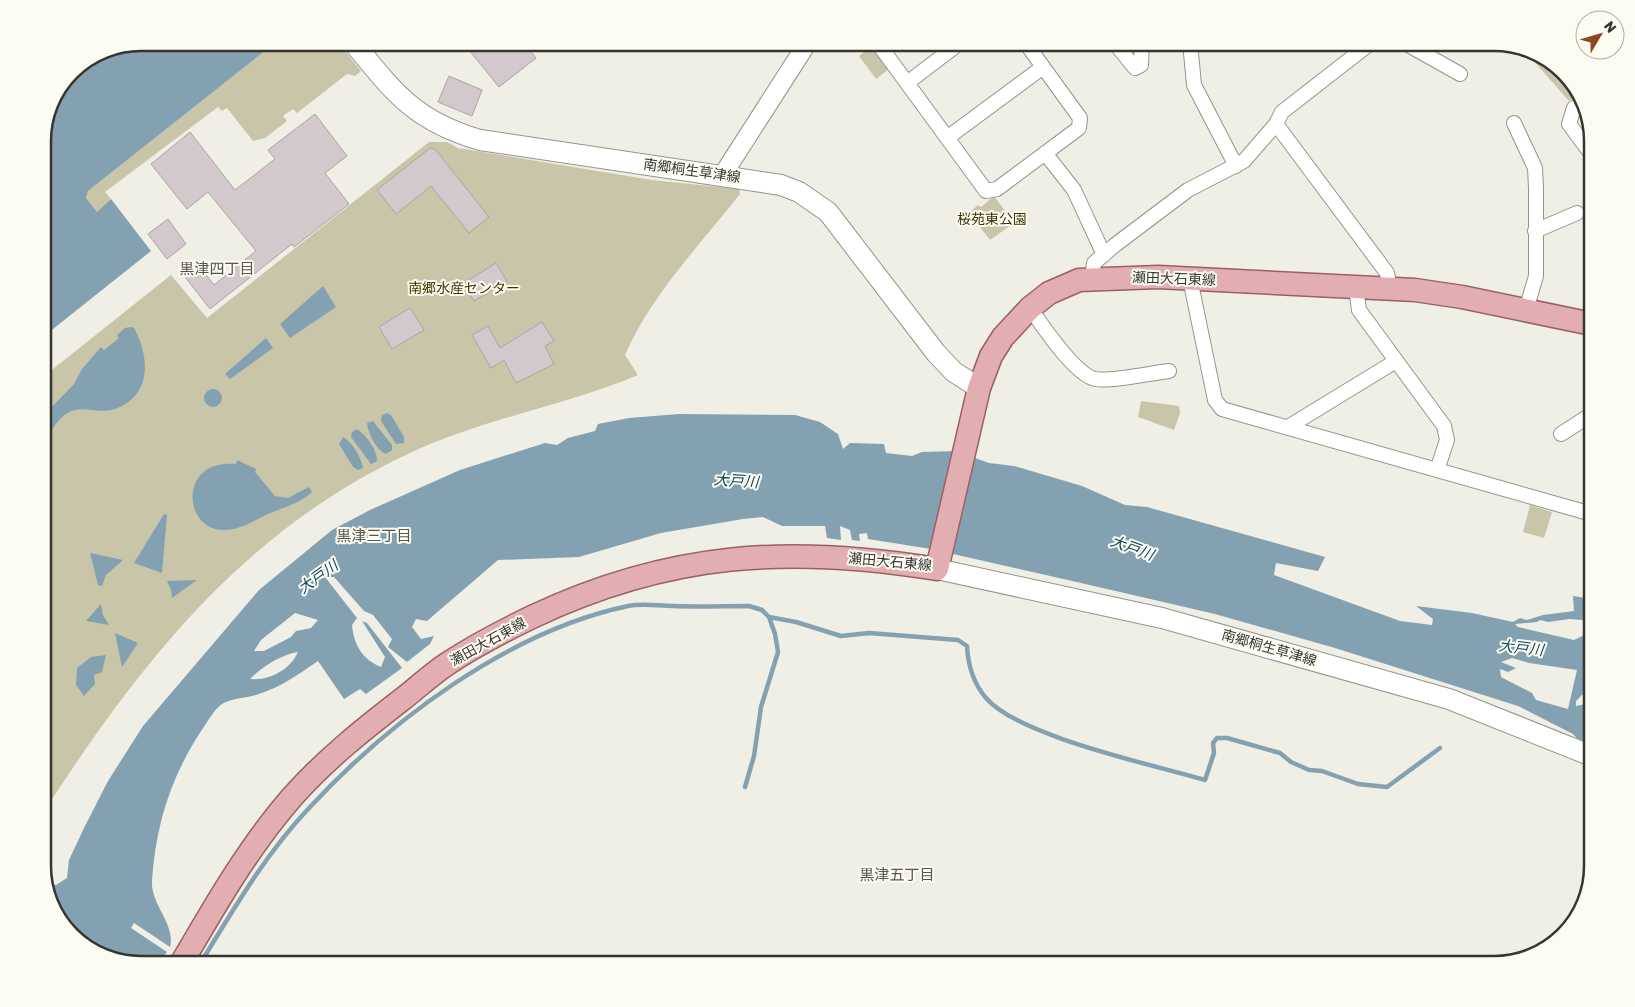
<svg xmlns="http://www.w3.org/2000/svg" width="1635" height="1007" font-family="Rubik,'Noto Sans JP',sans-serif">
  <style>
    .green { fill: #c9c5a9 }
    .water { fill: #83a1b1; fill-rule: evenodd }
    .lines { fill: none; stroke-linecap: round; stroke-linejoin: round }
    .stream { stroke: #83a1b1; stroke-width: 4.5 }
    .building { fill: #d3c8cb; stroke: #ada2a5 }
    .minor-casing { stroke: #95938b; stroke-width: 16 }
    .tertiary-casing { stroke: #95938b; stroke-width: 20 }
    .secondary-casing { stroke: #95938b; stroke-width: 22 }
    .primary-casing { stroke: #996163; stroke-width: 25 }
    .minor { stroke: #fff; stroke-width: 14 }
    .tertiary { stroke: #fff; stroke-width: 18 }
    .secondary { stroke: #fff; stroke-width: 20 }
    .primary { stroke: #e2aeb2; stroke-width: 22 }
    .labels { text-anchor: middle; dominant-baseline: central; stroke-width: 4; stroke-linejoin: round; paint-order: stroke }
    .street-label { font-size: 14px; fill: #363532; stroke: #fdfcf2 }
    .park-label { font-size: 14px; fill: #3e3600; stroke: #fdfcf2 }
    .neighbourhood-label { font-size: 15px; fill: #57564e; stroke: #fdfcf2 }
    .water-label { font-size: 15px; font-style: italic; fill: #0f4862; stroke: #fdfcf2 }
    .rim { fill: none; stroke: #363532; stroke-width: 2.5 }
  </style>
  <rect width="100%" height="100%" fill="#f0efe5"/>
  <path class="green" d="M275,43H339L361,71L355,76L347,74L297,113L293,109L283,116L287,121L265,138L253,141L227,108L222,111L218,107L105,192L111,199L97,213L86,198L88,191Z
    M872,46L890,68L876,79L859,56Z
    M1536,54C1550,58 1566,77 1574,89L1572,99L1569,101L1531,58Z
    M429,142H447L458,148L652,180L739,189L740,194C700,245 651,295 625,355L638,375C562,407 480,419 406,455C242,532 139,665 43,813V377L171,275L207,318Z
    M994,196L1014,223L990,240L969,213L978,205L981,207Z
    M1141,401L1179,406L1180,413L1174,430L1138,417Z
    M1530,505L1552,512L1544,538L1523,532Z"/>
  <path class="water" d="M142,42L275,43L88,191L86,198L97,212L111,199L151,251L43,337V136L50,103L72,71L104,50Z
    M323,286L336,307L290,338L280,324Z
    M131,327L134,328C150,357 152,396 115,409C98,415 81,403 66,414C50,425 47,444 43,461V416L74,384L82,369L101,347L104,350L119,338L117,335L125,328Z
    M266,338L273,348L230,379L225,374Z
    M204 398a9 9 0 1 1 18 0a9 9 0 1 1-18 0Z
    M387,413L391,415L404,437V443L396,444L381,421L382,415Z
    M679,414L795,415L820,422L838,434L843,449L850,443L884,444L886,453L912,456L922,452L956,451L989,463L1014,466L1082,486L1125,505L1147,507L1325,557L1318,571L1276,563L1274,575L1400,621L1432,625L1433,619L1416,606L1472,613L1513,622L1520,618L1527,620L1543,615L1574,611L1573,596L1592,599V749L1586,748L1573,734L1518,706L1335,648L1215,614L1081,583L931,549L868,539L867,533L859,534L860,541L852,540L850,530L840,526L841,540L827,538L825,526H782L763,517L743,519L661,533L579,557L498,560L427,621L416,619L412,627L421,639L434,636L430,644L407,662L388,647L392,639L373,615L364,611L334,577H325L357,618L352,625C354,645 362,659 381,667L385,657L362,621L367,623L402,668L366,694L360,689L344,699L318,661C299,674 281,687 259,694C249,698 231,698 222,704C214,709 207,723 201,731C171,777 156,824 152,880C150,904 176,924 170,947L134,923L131,928L167,952L163,957L149,955L128,956L121,959L92,951L56,915L46,882L56,885L67,878L69,860L85,826L108,781L143,726L259,590L332,530L370,510L460,470L545,443L557,445L568,438L595,431L598,424L629,418ZM295,613L318,620L311,628L296,631L291,637L264,651H254L261,640ZM1569,619L1582,620L1590,624L1592,631L1574,640L1518,627L1515,624L1537,622L1540,620L1548,622ZM298,652C290,670 269,681 250,679C260,668 282,654 298,652ZM1512,658L1529,663L1577,670L1568,709L1536,700L1532,693L1501,677L1500,669L1508,672L1516,668L1501,662ZM1591,694L1590,703L1576,706V701L1582,695Z
    M373,421L392,445V450L386,454C376,450 368,433 367,423Z
    M357,429C367,436 377,449 377,461L371,464L351,437L352,432Z
    M343,437C353,443 361,457 363,468L358,470L353,467L339,444Z
    M237,460L256,469L255,472L275,496L288,498L309,487L312,492C301,503 282,508 268,514C255,520 239,530 225,530C183,532 177,458 236,464Z
    M164,514L167,515L162,573L134,563Z
    M90,553L123,560L106,575L102,586L98,585Z
    M197,580L172,598L171,590L167,581Z
    M101,604L103,615L109,625L86,621Z
    M115,633L138,643L122,667Z
    M106,655L102,672L94,675L95,684L84,696L76,685L77,668L91,657Z"/>
  <g class="lines">
    <path class="stream" d="M745,787L754,756L761,707L778,652L775,634L769,617
      M200,964C233,910 266,853 310,807C391,720 509,631 628,606C642,603 659,606 673,606C698,607 724,606 749,606L762,610L769,617L796,622L841,636L869,633L958,640L967,646C968,665 973,683 986,698C1018,736 1154,765 1205,780L1214,753L1213,743L1217,738H1227L1280,753L1291,762L1309,770L1322,771L1358,784L1387,787L1440,748"/>
  </g>
  <path class="building" d="M468,42H523L536,58L499,87L469,50L472,48Z
    M449,76L482,90L472,116L438,102Z
    M315,114L347,156L325,173L349,204L294,247L292,244L210,309L185,277L199,266L214,285L256,251L208,192L187,209L151,164L190,132L235,190L275,159L268,150Z
    M430,148L435,149L489,217L469,233L431,186L396,214L377,190Z
    M168,219L186,244L167,259L148,234Z
    M496,263L507,281L474,301L464,283Z
    M410,308L424,330L392,349L379,327Z
    M542,322L554,341L545,346L554,364L516,383L504,360L491,368L472,335L488,326L500,348Z"/>
  <g class="lines">
    <defs>
      <path id="minor" d="M877,42L986,191L997,189L1079,128L1080,118L1025,42
        M1114,42L1135,68L1141,65L1142,42
        M1190,42L1194,85L1236,166
        M1403,42L1460,74
        M907,83L961,42
        M1583,104L1574,108L1569,124L1592,155
        M1514,123L1535,168L1536,188V276L1526,310
        M1276,124L1387,273L1390,289
        M947,138L1043,67
        M1045,153L1074,190L1104,255
        M1535,231L1577,213
        M1092,278L1094,263L1115,245L1188,190L1244,161L1276,124L1282,112L1372,42
        M1190,279L1215,400L1222,409L1592,514
        M1356,288L1359,310L1444,426L1447,440L1437,470
        M1030,308C1042,325 1074,374 1095,379C1111,382 1151,373 1169,371
        M1288,427L1396,361
        M1561,434L1592,414"/>
      <path id="tertiary" d="M722,176L808,42"/>
      <path id="secondary" d="M353,42C394,93 415,121 480,140L781,185L799,192L828,212L936,353L954,372L979,388
        M937,569L1162,618L1449,699L1592,756"/>
      <path id="primary" d="M181,964C214,907 249,846 293,796C326,759 365,728 404,698C418,687 432,674 447,664C474,646 503,631 532,617C669,552 789,545 937,569L979,388L991,356L1003,337L1030,308L1049,293L1079,280L1158,277L1415,290L1462,297L1592,324"/>
    </defs>
    <use href="#minor" class="minor-casing"/>
    <use href="#tertiary" class="tertiary-casing"/>
    <use href="#secondary" class="secondary-casing"/>
    <use href="#primary" class="primary-casing"/>
    <use href="#minor" class="minor"/>
    <use href="#tertiary" class="tertiary"/>
    <use href="#secondary" class="secondary"/>
    <use href="#primary" class="primary"/>
  </g>
  <g class="labels">
    <g class="street-label">
      <text transform="translate(692 171) rotate(8)">南郷桐生草津線</text>
      <text transform="translate(1174 279) rotate(2)">瀬田大石東線</text>
      <text transform="translate(890 562) rotate(5)">瀬田大石東線</text>
      <text transform="translate(488 642) rotate(-29)">瀬田大石東線</text>
      <text transform="translate(1269 648) rotate(16)">南郷桐生草津線</text>
    </g>
    <g class="park-label">
      <text x="992" y="219">桜苑東公園</text>
      <text x="464" y="288">南郷水産センター</text>
    </g>
    <g class="neighbourhood-label">
      <text x="217" y="269">黒津四丁目</text>
      <text x="374" y="536">黒津三丁目</text>
      <text x="897" y="875">黒津五丁目</text>
    </g>
    <g class="water-label">
      <text transform="translate(736 481) rotate(4)">大戸川</text>
      <text transform="translate(1132 548) rotate(20)">大戸川</text>
      <text transform="translate(318 577) rotate(-36)">大戸川</text>
      <text transform="translate(1521 648) rotate(6)">大戸川</text>
    </g>
  </g>
  <path d="M0 0H1635V1007H0ZM141 51H1494A90 90 0 0 1 1584 141V866A90 90 0 0 1 1494 956H141A90 90 0 0 1 51 866V141A90 90 0 0 1 141 51Z" fill="#fdfcf2" fill-rule="evenodd"/>
  <path class="rim" d="M141 51H1494A90 90 0 0 1 1584 141V866A90 90 0 0 1 1494 956H141A90 90 0 0 1 51 866V141A90 90 0 0 1 141 51Z"/>
  <g transform="translate(1600 35) rotate(52)"><circle r="24" fill="#fdfcf2" stroke="#adaca5"/>
  <path d="M0-4L9 19L0 12L-9 19Z" fill="#8e4820"/>
  <text y="-8" font-size="14" font-weight="bold" text-anchor="middle" fill="#363532">N</text>
  </g>
</svg>
